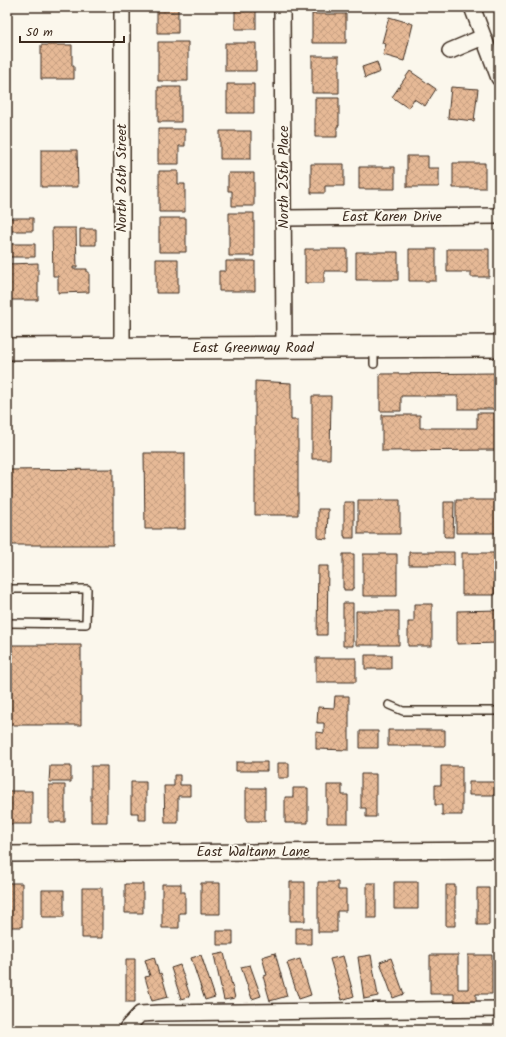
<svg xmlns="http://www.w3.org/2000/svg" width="506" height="1037" font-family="Kalam,sans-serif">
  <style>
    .building { fill: url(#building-cross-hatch); stroke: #3b2a1e }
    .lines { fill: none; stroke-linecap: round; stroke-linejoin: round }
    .lane-casing { stroke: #3b2a1e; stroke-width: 10 }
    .street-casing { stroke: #3b2a1e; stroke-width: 18 }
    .secondary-casing { stroke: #3b2a1e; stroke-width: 24 }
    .lane { stroke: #fbf7ec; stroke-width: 7 }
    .street { stroke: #fbf7ec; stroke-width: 15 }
    .secondary { stroke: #fbf7ec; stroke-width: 21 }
    .labels { text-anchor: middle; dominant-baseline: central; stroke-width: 3.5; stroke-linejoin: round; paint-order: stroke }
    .street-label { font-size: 14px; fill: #3b2a1e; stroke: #fbf7ec }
  </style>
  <defs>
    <pattern id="building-cross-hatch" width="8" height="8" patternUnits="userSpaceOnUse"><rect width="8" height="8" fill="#e6b996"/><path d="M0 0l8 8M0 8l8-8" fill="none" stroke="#c69f81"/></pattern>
  </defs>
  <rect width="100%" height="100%" fill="#fbf7ec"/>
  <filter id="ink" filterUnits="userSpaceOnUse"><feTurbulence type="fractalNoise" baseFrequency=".025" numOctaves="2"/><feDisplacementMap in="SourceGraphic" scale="8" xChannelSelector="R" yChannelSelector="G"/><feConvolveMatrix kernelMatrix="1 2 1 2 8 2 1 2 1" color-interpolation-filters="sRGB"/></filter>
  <g filter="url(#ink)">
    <path class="building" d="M157,7H178V33H157Z
      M235,7H256V29H235Z
      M312,14H346V43H312Z
      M389,17L413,24L404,61L383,55L386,44L382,43Z
      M158,42H188V81H158Z
      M225,43H256V71H225Z
      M41,45H72V66H74V79H41Z
      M312,56H339V93H312Z
      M377,62L380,72L365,78L362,67Z
      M410,71L436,89L425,106L414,99L408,108L392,97Z
      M227,84H254V113H227Z
      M158,87H181V122H158Z
      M451,87L478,89L474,121L448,118Z
      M315,98H339V126H337V137H315Z
      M158,129H185V146H179V164H158Z
      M220,131H251V159H220Z
      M41,150H77L78,187H41Z
      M407,156H428V168H439V187H407Z
      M453,163H485V188H453Z
      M311,164H344V186H325V193H311Z
      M359,167H395V189H359Z
      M159,171H178V184H185V212H159Z
      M228,173H254V206H232V191H228Z
      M229,213H254V256H229Z
      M7,218H33V231H7Z
      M159,218H186V252H159Z
      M52,228H76L77,267H73V269H87V272H89V292L58,293V276H53Z
      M80,229H96V245H80Z
      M7,244H35V257H7Z
      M305,249H347V271H324V283H305Z
      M409,249H436V281H409Z
      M447,249H489V277H471V272H447Z
      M356,252H398V280H356Z
      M156,259H178V293H156Z
      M226,261H255V291H219V271H226Z
      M38,263V300H7V264Z
      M496,373V409H458V396H401V411H380V374Z
      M255,381L291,383V420H298V515H255Z
      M312,396H331L330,459H312Z
      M477,413H498V450L382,451V415H420V428H477Z
      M144,453H185V529H145Z
      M113,469V545H7V470Z
      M358,500H400V534H358Z
      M456,500H498V533H456Z
      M344,502H354V538H345V536H344Z
      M444,502H454L453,537H445L444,536Z
      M318,509H328L327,539L318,538Z
      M409,552H454V565H409Z
      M462,553H495V595H462Z
      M343,554H354V588H352V590H344V588H343Z
      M363,554H397V596H363Z
      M318,566H328L327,635H317Z
      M343,603H353V646H343Z
      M414,604H432V646H408V622H414Z
      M499,610V643L457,644V611Z
      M356,611H399V645H356Z
      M7,645H81V725H7Z
      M365,655H391V669H365Z
      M316,658H356V682H316Z
      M335,696H349V750L316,749V732L324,733V723H317L318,707L334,708Z
      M388,730H445V746H388Z
      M360,731H378V748H360Z
      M236,762H267V771H236Z
      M278,763H289V778H278Z
      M50,766H71V782H49Z
      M91,766H107V822H91Z
      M441,766H462V815H442V805H435V785H441Z
      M361,774H376V817H366V808H361Z
      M174,775H180V785H190V796H178V823H165L164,786H174Z
      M131,782H146V820H138V813H131Z
      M469,782H498V795H469Z
      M49,785H65V822H49Z
      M327,785H342V795H348V823H327Z
      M246,788H265V821H246Z
      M293,788H308V823H285V797H293Z
      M7,791H32V824H7Z
      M290,882H305V921H290Z
      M318,882H338V890H346V911H337V932H318Z
      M394,882H418V909H394Z
      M7,883H22V927H7Z
      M201,883H220V914H201Z
      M367,883H376V918H367Z
      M125,884H143V913H125Z
      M162,884H181V892H185V913H179V928H162Z
      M446,885H455V926H446Z
      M82,888H102V938H82Z
      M477,888H489V925H477Z
      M42,890H64V917H42Z
      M296,928H311V944H296Z
      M217,931H233V945H217Z
      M224,953L235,998L224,1000L214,955Z
      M275,953L287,996L270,1001L263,976L267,975L262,957Z
      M201,955L215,997L205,1000L191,958Z
      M371,955L378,996L364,999L358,957Z
      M430,955H458V989H468V955H492V994H476V1002H454V994H430Z
      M343,956L354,996L342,1000L330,959Z
      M154,957L159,974L161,973L168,997L152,1001L145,977L150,976L145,960Z
      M391,958L404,994L393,998L380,962Z
      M126,959H135V1002H126Z
      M300,959L311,995L299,999L287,963Z
      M180,965L190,996L181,999L171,968Z
      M250,965L261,996L252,999L241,967Z
      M231,1026L232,1030H214Z
      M252,1026L253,1030H239Z
      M279,1026L280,1030H265V1029Z
      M440,1026L441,1030H428Z
      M204,1027V1030H190Z
      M418,1027L419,1030H405Z
      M462,1027L463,1030H453L452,1029Z
      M480,1028L495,1029V1030H480Z"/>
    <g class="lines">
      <defs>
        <path id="lane" d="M374,349V364
          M7,589H87L86,624L7,623
          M389,705L403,711H499"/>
        <path id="street" d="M122,7V349
          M282,7L284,348
          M472,7L499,78
          M450,51L483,37
          M284,218L499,216
          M7,854L499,850
          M127,1030V1028L140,1014L158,1013L499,1009"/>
        <path id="secondary" d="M7,349L499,346"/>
      </defs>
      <use href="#lane" class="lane-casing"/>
      <use href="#street" class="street-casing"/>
      <use href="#secondary" class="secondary-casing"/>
      <use href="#lane" class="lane"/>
      <use href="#street" class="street"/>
      <use href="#secondary" class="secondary"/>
    </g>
  </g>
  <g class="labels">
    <g class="street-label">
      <text transform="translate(284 177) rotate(-90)">North 25th Place</text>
      <text transform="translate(122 178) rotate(-90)">North 26th Street</text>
      <text x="392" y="217">East Karen Drive</text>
      <text x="253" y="348">East Greenway Road</text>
      <text x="253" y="852">East Waltann Lane</text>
    </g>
  </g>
  <rect width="506" height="1037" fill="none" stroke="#fbf7ec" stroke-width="24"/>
  <rect x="12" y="12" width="482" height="1013" fill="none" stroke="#3b2a1e" stroke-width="1.5" filter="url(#ink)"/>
  <path d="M20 36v6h104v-6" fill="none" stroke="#3b2a1e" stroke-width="2"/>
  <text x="26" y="36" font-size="12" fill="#3b2a1e" stroke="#fbf7ec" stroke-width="3" paint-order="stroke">50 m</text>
</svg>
